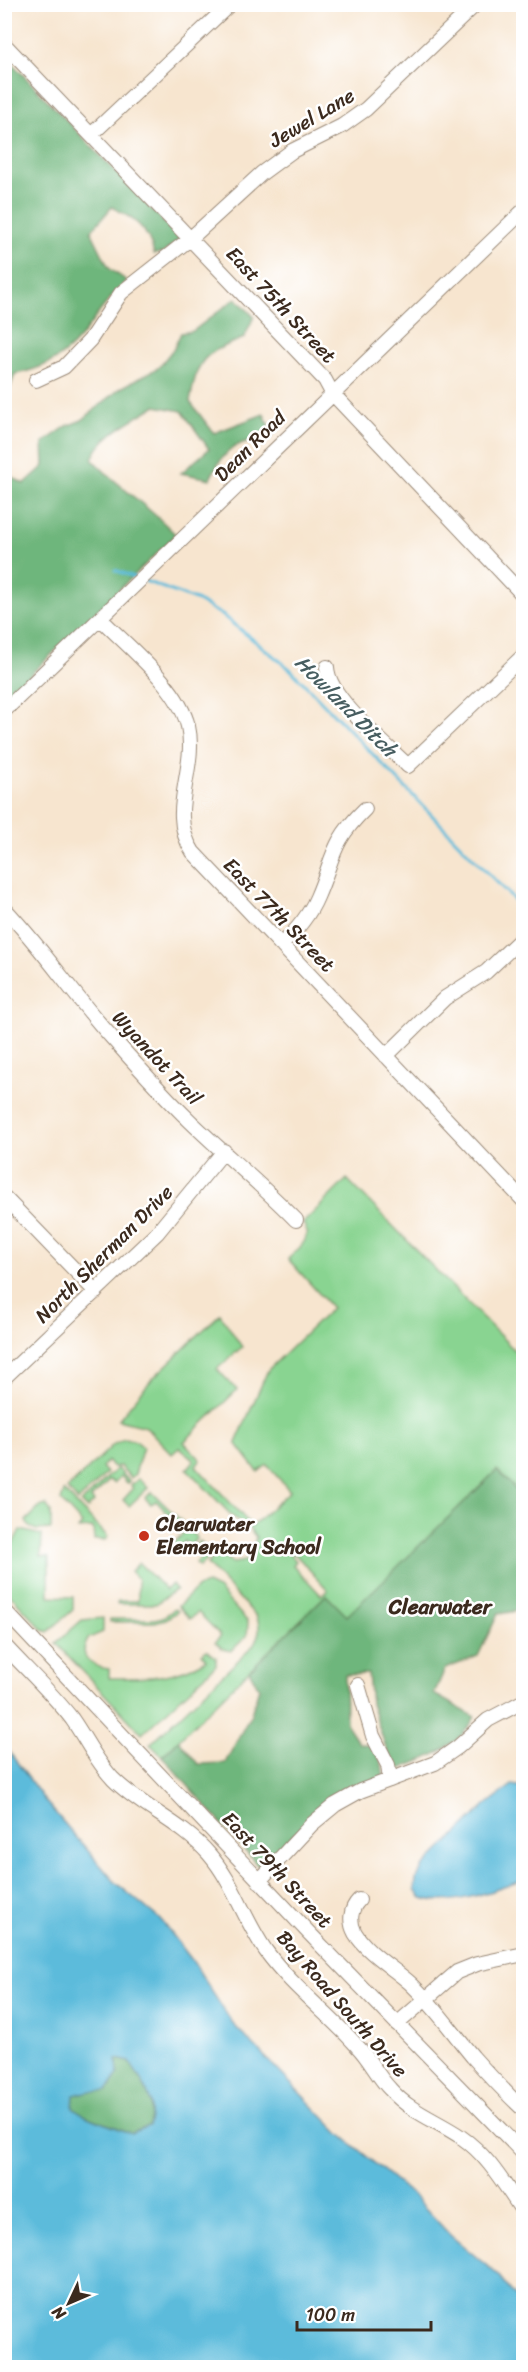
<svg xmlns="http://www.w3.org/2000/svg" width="528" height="2372" font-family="Sriracha,sans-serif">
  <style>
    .green { fill: #89d491; stroke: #627f58; stroke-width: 1.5; fill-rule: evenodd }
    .forest { fill: #6eb67b; stroke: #54704c; stroke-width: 1.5 }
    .water { fill: #5cbbdb; stroke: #4c727c; stroke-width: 1.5; fill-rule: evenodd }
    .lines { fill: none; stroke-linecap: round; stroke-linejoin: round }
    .stream { stroke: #5cbbdb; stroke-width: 3 }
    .minor-casing { stroke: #998876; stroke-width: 16 }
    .minor { stroke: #fff; stroke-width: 14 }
    .poi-dot { fill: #c8321e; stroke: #fff; stroke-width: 2 }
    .labels { text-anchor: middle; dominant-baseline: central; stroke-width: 5; stroke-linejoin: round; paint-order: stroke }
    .street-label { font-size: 20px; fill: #3b2a1e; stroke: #fff }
    .poi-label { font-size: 20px; font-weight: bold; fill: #3b2a1e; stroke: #fff; text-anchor: start }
    .water-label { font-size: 21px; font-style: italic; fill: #475d60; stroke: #fff }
    .neighbourhood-label { font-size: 21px; font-weight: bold; fill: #3b2a1e; stroke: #fff }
  </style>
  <rect width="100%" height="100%" fill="#fff"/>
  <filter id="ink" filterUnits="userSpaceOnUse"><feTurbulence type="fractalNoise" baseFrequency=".0167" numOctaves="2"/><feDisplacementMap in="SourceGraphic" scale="12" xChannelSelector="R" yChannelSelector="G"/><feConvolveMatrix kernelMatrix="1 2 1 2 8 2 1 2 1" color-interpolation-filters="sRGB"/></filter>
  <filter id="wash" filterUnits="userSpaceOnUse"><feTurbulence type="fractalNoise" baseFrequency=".008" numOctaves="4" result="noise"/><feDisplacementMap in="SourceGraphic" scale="24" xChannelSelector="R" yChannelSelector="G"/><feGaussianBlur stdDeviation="1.35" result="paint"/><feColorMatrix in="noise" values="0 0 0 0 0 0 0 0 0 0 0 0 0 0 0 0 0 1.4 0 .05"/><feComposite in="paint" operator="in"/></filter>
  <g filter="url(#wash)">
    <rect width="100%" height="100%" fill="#f7e5cf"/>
    <path class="green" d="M347,1179L523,1359V1497L497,1470L347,1617L326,1595L162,1756L150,1744L251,1648C259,1637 262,1628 256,1616L207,1564L218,1553L233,1563L245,1561L252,1553L256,1537L249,1528L232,1516L187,1469L194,1461L180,1447L172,1454L146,1427L118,1420L153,1378L220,1314L242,1347L217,1369L237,1390L184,1442L201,1460L196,1466L252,1526L290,1491L267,1465L258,1472L236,1443L268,1370L332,1308L288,1259C299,1248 313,1239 303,1223ZM294,1553L328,1590L321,1595L293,1565L296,1561L291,1555Z
      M124,1439L136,1441L143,1447L135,1474L131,1478L120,1466L113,1467L107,1461L102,1467L107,1473L78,1501L67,1489L114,1444Z
      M117,1468L130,1482L128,1484L121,1476L114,1483L110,1480L91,1498L94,1502L87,1509L81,1503Z
      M139,1478L148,1488L129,1506L123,1500L133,1489L131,1486Z
      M64,1491L108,1537L105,1540H94L93,1528L78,1529L82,1524L61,1501Z
      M152,1492L186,1526L179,1533L172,1525L175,1521L156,1501L151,1504L145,1498Z
      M46,1505L51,1511V1529L37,1530L29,1527L26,1521L40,1507Z
      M188,1529L197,1538L190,1546L185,1541L174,1552L169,1547Z
      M20,1530L42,1535L41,1556L49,1557V1596L73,1597V1610L48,1632L43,1630L5,1589V1558Z
      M200,1541L212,1554L199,1567L196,1563L201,1557L192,1548Z
      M139,1563L166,1590L172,1584L176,1589L156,1604H117L118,1601H138V1579L131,1571Z
      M207,1584L218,1589L248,1622L247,1636L231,1651L223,1649L215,1642L221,1636L198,1612L190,1619L178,1606L198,1587Z
      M175,1609L178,1611L166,1619L155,1622H110V1619H154L163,1617Z
      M103,1618V1632L89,1638C76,1657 92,1667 109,1669V1678C145,1678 174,1679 206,1660L202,1654L206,1650L216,1657V1665L142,1734L56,1643L82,1620Z"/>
    <path class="forest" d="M5,56L180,239L163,253L154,254C148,228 135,219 112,207L91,231L109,268L127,281C82,322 83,361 15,374L5,402Z
      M236,298L254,317L244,338C203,355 198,356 190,402L214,433L264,414L273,436C239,441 225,446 210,479L181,473L209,449L182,411L155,406C132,421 102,434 92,459C118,487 150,507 176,535L5,699V406L7,474L24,484L44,466L43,443L67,426L82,420L121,388L158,368L174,348L181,333L193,331Z
      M497,1470L523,1497V1610L498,1614L478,1656L445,1669L434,1694L475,1717C458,1749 426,1759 394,1771L371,1704L368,1674L345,1675L346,1723L359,1743L373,1746L382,1764L384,1779L322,1808L259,1867L162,1756L179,1740L198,1764L225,1763L251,1714L259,1688L249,1671L326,1595L347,1616Z
      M117,2059L130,2062C143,2085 157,2099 149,2126L131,2133C113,2125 86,2119 73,2109V2095L90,2091Z"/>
    <path class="water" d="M5,1746L46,1802L115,1882L162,1921L192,1960L232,2023L340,2134L416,2198L450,2235L498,2275L523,2306V2367H5ZM117,2059L130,2062C143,2084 157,2100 149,2126L131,2133C114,2126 85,2119 73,2108L74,2095L90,2091H107L118,2074Z
      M512,1785L523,1787V1880C496,1890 448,1909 420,1897L415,1890L416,1879L423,1867L486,1805Z"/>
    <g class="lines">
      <path class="stream" d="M115,570L136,578
        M145,581L198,601L222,615L290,669L524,910"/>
    </g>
  </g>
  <g filter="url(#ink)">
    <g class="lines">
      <defs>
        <path id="minor" d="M4,44L325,380L332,393L524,596
          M92,134L230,4
          M36,380L64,367L90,340L121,293L191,238L262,173L292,151L342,126L366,109L476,4
          M101,619C129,648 178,686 188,726C198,770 166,811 193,852L524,1201
          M327,667C328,698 386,744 408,766L524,655
          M4,711L524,210
          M4,908C44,950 76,999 115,1041C139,1068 164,1096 190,1121C225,1155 262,1185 296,1220
          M281,945C296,931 309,916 317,897C334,858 331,842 365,809
          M386,1056L445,998L486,972L524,936
          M4,1197L96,1292
          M4,1378L157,1233L224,1151
          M4,1610L309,1933L524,2154
          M4,1645C27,1670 52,1693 72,1719C86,1739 96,1761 113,1779C142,1808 181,1822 209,1854C234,1883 244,1920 266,1951C292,1987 328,2013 357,2046C370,2059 377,2076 390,2089C410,2112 436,2120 461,2137C489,2156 505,2186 524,2213
          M358,1685L373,1736L388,1765L390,1780
          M259,1881L312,1824L335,1805L360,1791L435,1763L458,1747L488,1720L524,1701
          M359,1900C350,1909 349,1922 355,1933C368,1954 392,1967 410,1983C434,2005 452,2032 473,2057C489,2075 506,2093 524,2110
          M397,2024L457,1972L477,1964L524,1954"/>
      </defs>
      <use href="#minor" class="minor-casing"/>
      <use href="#minor" class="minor"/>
    </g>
  </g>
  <circle class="poi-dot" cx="144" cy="1536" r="6"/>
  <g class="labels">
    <g class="street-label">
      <text transform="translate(312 118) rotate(-31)">Jewel Lane</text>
      <text transform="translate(281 305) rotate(47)">East 75th Street</text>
      <text transform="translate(250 446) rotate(-45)">Dean Road</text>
      <text transform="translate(279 915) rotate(46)">East 77th Street</text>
      <text transform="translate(157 1058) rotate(47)">Wyandot Trail</text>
      <text transform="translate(104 1254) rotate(-45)">North Sherman Drive</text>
      <text transform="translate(277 1870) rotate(47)">East 79th Street</text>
      <text transform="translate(342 2004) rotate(49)">Bay Road South Drive</text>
    </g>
    <g class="poi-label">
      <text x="156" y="1524">Clearwater<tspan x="156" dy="23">Elementary School</tspan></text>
    </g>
    <g class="water-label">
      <text transform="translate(346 706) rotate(45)">Howland Ditch</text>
    </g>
    <g class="neighbourhood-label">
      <text x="440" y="1607">Clearwater</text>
    </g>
  </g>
  <rect width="528" height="2372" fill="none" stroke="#fff" stroke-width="24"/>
  <g transform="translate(69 2303) rotate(226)" stroke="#ffffff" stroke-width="4.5" paint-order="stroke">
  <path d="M0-4.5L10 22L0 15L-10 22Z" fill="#3b2a1e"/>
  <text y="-9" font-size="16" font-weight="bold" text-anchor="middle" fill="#3b2a1e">N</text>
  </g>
  <path d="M297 2321v9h134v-9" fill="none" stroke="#3b2a1e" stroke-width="3"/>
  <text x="306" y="2321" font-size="18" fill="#3b2a1e" stroke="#ffffff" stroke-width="4.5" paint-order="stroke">100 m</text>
</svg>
